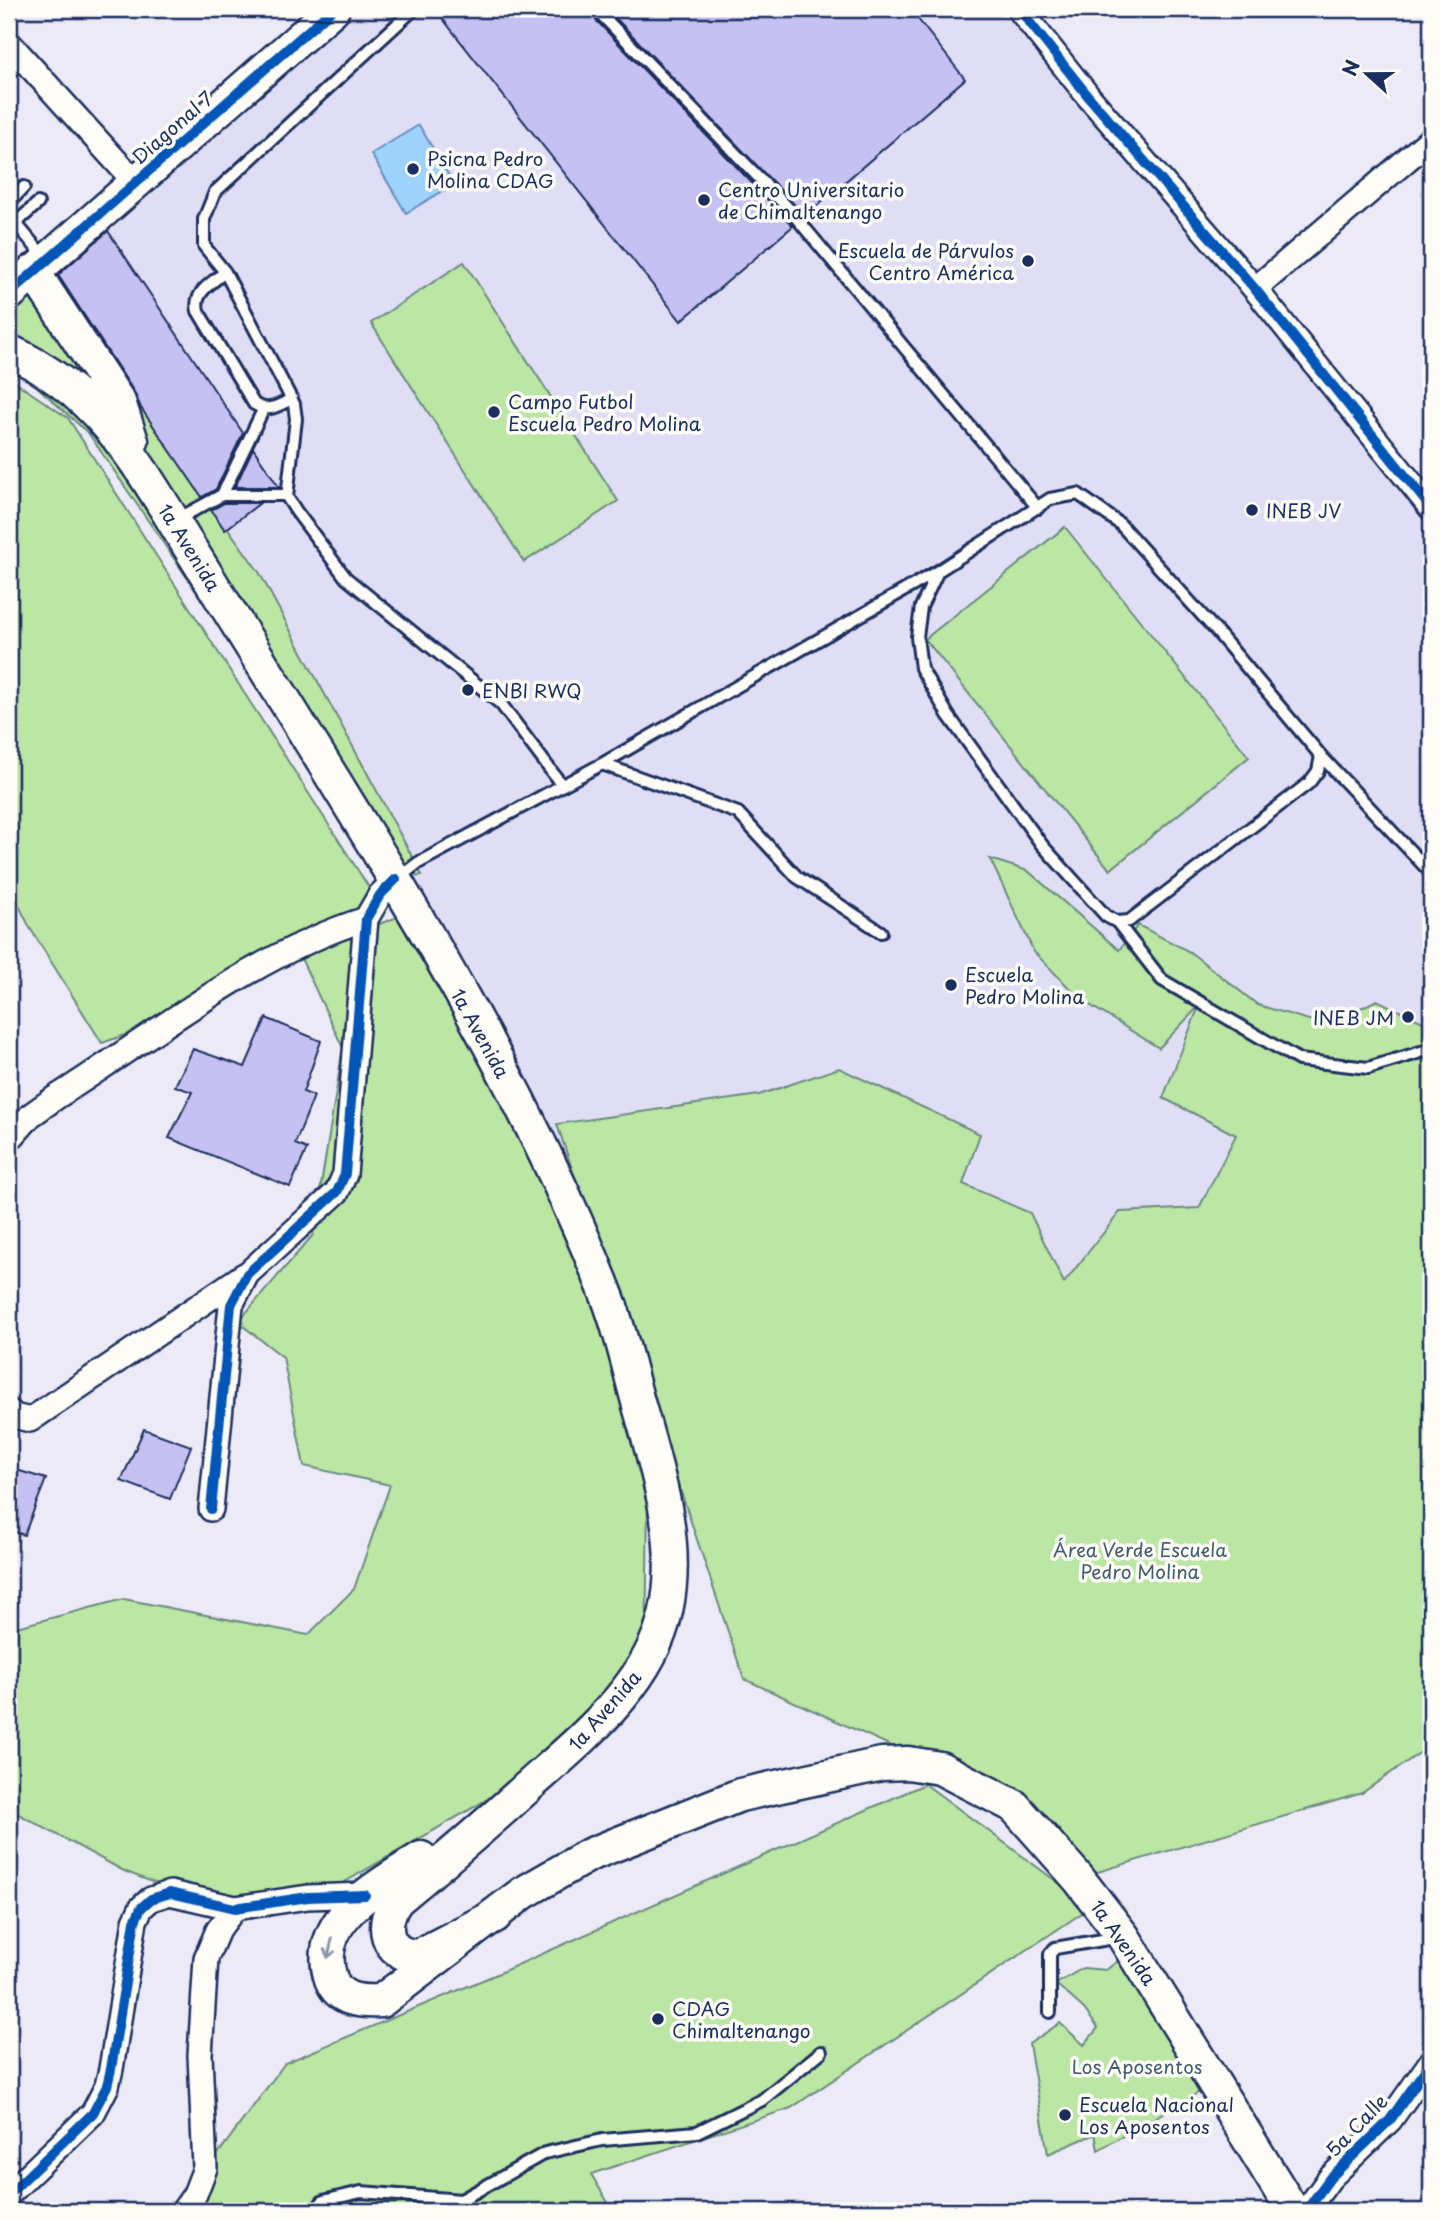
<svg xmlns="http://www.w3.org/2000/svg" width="1440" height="2220" font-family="'Playpen Sans',sans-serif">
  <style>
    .built { fill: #e0def5 }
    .green { fill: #bbe6a3; stroke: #6b8a80; stroke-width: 2 }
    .water { fill: #9dd3fc; stroke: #6991bd; stroke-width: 2 }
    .building { fill: #c5c1f3; stroke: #1b2f5e; stroke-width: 2 }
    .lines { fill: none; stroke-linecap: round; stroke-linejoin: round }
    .lane-casing { stroke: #1b2f5e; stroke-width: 16 }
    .street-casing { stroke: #1b2f5e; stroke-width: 28 }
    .secondary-casing { stroke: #1b2f5e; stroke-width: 37 }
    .lane { stroke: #fdfcf7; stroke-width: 10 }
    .street { stroke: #fdfcf7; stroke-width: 23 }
    .secondary { stroke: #fdfcf7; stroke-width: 32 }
    .cycleway-casing { stroke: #fdfcf7; stroke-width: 15 }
    .cycleway { stroke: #0057b8; stroke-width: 10 }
    .oneway { stroke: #8c96aa }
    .poi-dot { fill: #1b2f5e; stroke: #fdfcf7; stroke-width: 2.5 }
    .labels { text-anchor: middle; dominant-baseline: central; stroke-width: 7; stroke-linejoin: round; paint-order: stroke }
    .street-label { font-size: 19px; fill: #1b2f5e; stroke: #fdfcf7 }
    .poi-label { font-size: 19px; fill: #1b2f5e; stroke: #fdfcf7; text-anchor: start }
    .park-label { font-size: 19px; fill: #435d6f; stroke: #fdfcf7 }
  </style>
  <rect width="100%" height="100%" fill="#eceaf6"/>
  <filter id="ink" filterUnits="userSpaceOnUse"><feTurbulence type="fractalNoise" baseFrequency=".0143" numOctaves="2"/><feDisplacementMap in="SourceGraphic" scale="14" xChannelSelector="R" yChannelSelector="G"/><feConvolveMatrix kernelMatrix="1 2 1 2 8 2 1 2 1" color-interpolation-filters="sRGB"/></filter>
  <g filter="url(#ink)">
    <path class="built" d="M349,9H1009L1431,518V1745L1362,1793L980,1786L744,1679L625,1302L40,271Z"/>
    <path class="green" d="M464,262L618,501L524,562L371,323Z
      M62,296L259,572L422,875L395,883L89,434L9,361V310L18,301Z
      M9,378L68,418L377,900L268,957L171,1019L102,1043L30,928L9,885Z
      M1065,527L1249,757L1110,870L925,639Z
      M990,859L1028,871L1119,950L1138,925L1190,952L1258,1005L1326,1025L1377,1000L1431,1026V1745L1362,1793L1078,1878L940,1768L744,1679L557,1124L759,1095L839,1068L980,1134L963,1184L1030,1213L1064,1283L1120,1212L1199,1208L1236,1135L1163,1098L1199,1006L1159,1048L1080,999L1034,952Z
      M411,912L524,1141L598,1313L648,1492L646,1661L524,1778L336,1887L242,1917L124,1871L9,1809V1629L124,1599L308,1635L354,1589L390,1485L304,1466L283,1357L238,1322L313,1235L343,1048L299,954Z
      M925,1784L1091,1907L791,2108L591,2174L613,2211H176L285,2063L497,1974Z
      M1130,1952L1212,2085L1098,2150L1095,2134L1048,2154L1029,2044L1060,2023L1084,2045L1098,2028L1084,2009L1056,1984L1083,1968L1106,1970Z"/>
    <path class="water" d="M419,125L454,184L406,213L371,154Z"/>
    <path class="building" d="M435,9H588L590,14L793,226L681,321Z
      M607,9H910L965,79L805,216Z
      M108,231L243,433L216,489L202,497L141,408L134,392L58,275Z
      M253,448L279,487H235Z
      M224,503H260L225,530L211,510Z
      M266,1018L321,1041L303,1092L314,1096L295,1144L307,1149L290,1187L169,1138L192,1092L175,1086L193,1049L245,1067Z
      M144,1429L191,1446L170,1499L121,1481Z
      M13,1469L46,1479L24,1535L9,1530V1482Z"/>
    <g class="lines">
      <defs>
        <path id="lane" d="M414,9L215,192L204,219V246L225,272L294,404L296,419L287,497L296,511L346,578L501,704L561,784
          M596,9L789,209L1038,508
          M9,203L24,187
          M9,215L44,257
          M16,223L38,203
          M9,259L22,277
          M225,272C212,283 193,292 198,311L254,404C269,413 277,406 292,399
          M222,495L263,410
          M176,520L222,495H287
          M1321,756L1431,873
          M602,764L938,571L1050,499L1078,494L1120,524L1218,633L1321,756L1318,771L1309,783L1129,921L1117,922L1106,916L1042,845L948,715L921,668L917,637L921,607L938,571
          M397,879L418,863L602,764L738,813L797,877L881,932
          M1117,922L1162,980L1299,1060L1368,1068L1431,1049
          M1050,2012V1954L1055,1948L1120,1937
          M315,2211L323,2201L361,2192L461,2200L545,2153L602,2140L697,2132L762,2100L821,2052"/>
        <path id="street" d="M1019,9L1088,96L1255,289L1431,508
          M9,43L135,182
          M1255,289L1431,139
          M9,1140L31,1115L55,1098C155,1035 254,954 366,919
          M9,1411L14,1416L30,1420L244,1275
          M211,1509L231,1305L247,1274L337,1192L345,1174L366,919L380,895L396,879
          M9,2194L93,2113L107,2086L111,2069L135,1921L141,1908L151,1899L170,1893L235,1908L308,1897L365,1895
          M183,2211L195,2194L205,2168L200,2055L206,1958L218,1930L235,1908
          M1306,2211L1330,2178L1390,2120L1431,2062"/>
        <path id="secondary" d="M33,271L119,402L132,441
          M9,294L333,9
          M9,351C100,392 138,464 188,545C219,595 251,646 282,696C401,888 523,1082 606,1293C621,1330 629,1371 640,1409C658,1473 681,1544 666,1611C651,1683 584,1737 531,1784C487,1824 443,1862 397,1900C379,1923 385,1956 418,1956L495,1916
          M421,1858C381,1885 311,1919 331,1979C339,2001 361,2002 381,2001L523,1893L589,1855L740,1795L882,1764L908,1763L940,1768L1014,1806L1078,1878L1123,1936L1293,2211"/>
      </defs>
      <use href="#lane" class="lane-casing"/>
      <use href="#street" class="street-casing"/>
      <use href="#secondary" class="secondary-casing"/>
      <use href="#lane" class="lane"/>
      <use href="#street" class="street"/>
      <use href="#secondary" class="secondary"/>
      <defs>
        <path id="cycleway" d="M1019,9L1088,96L1255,289L1431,508
          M9,294L333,9
          M211,1509L231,1305L247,1274L337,1192L345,1174L366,919L380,895L396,879
          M9,2194L93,2113L107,2086L111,2069L135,1921L141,1908L151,1899L170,1893L235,1908L308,1897L365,1895
          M1306,2211L1330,2178L1390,2120L1431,2062"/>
      </defs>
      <use href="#cycleway" class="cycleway-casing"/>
      <use href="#cycleway" class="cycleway"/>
    </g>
    <defs><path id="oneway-shaft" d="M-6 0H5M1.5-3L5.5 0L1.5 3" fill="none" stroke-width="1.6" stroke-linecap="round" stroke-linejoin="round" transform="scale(1.75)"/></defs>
    <use class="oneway" href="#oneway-shaft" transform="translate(330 1948) rotate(103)"/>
  </g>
  <g class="poi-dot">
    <circle cx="413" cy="169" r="7"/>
    <circle cx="704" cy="200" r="7"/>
    <circle cx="1028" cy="261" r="7"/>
    <circle cx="494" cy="412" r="7"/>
    <circle cx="1252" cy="510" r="7"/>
    <circle cx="468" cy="690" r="7"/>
    <circle cx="951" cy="985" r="7"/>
    <circle cx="1408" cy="1017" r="7"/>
    <circle cx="658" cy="2019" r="7"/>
    <circle cx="1065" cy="2115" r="7"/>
  </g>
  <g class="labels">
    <g class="street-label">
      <text transform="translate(172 127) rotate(-41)">Diagonal 7</text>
      <text transform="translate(190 547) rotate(58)">1a Avenida</text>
      <text transform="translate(481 1033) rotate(61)">1a Avenida</text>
      <text transform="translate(604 1710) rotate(-49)">1a Avenida</text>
      <text transform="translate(1124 1942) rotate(55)">1a Avenida</text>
      <text transform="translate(1356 2125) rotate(-46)">5a Calle</text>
    </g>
    <g class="poi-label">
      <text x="427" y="158">Psicna Pedro<tspan x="427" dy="22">Molina CDAG</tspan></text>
      <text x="718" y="189">Centro Universitario<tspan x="718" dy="22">de Chimaltenango</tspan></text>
      <text x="1014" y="250" text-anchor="end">Escuela de Párvulos<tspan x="1014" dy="22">Centro América</tspan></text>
      <text x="508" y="401">Campo Futbol<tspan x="508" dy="22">Escuela Pedro Molina</tspan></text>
      <text x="1266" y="510">INEB JV</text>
      <text x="482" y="690">ENBI RWQ</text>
      <text x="965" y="974">Escuela<tspan x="965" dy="22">Pedro Molina</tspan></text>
      <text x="1394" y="1017" text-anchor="end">INEB JM</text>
      <text x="672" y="2008">CDAG<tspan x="672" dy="22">Chimaltenango</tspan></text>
      <text x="1079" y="2104">Escuela Nacional<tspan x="1079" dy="22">Los Aposentos</tspan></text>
    </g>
    <g class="park-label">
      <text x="1140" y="1549">Área Verde Escuela<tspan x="1140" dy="22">Pedro Molina</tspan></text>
      <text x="1137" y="2066">Los Aposentos</text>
    </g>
  </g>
  <rect width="1440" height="2220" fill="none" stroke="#fdfcf7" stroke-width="35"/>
  <rect x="18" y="18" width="1405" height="2185" fill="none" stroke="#1b2f5e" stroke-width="2.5" filter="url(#ink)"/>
  <g transform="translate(1367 74) rotate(291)" stroke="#fdfcf7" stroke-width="5" paint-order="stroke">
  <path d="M0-5L12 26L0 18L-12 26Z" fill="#1b2f5e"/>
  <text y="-10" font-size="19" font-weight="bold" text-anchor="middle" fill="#1b2f5e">N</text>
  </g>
</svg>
